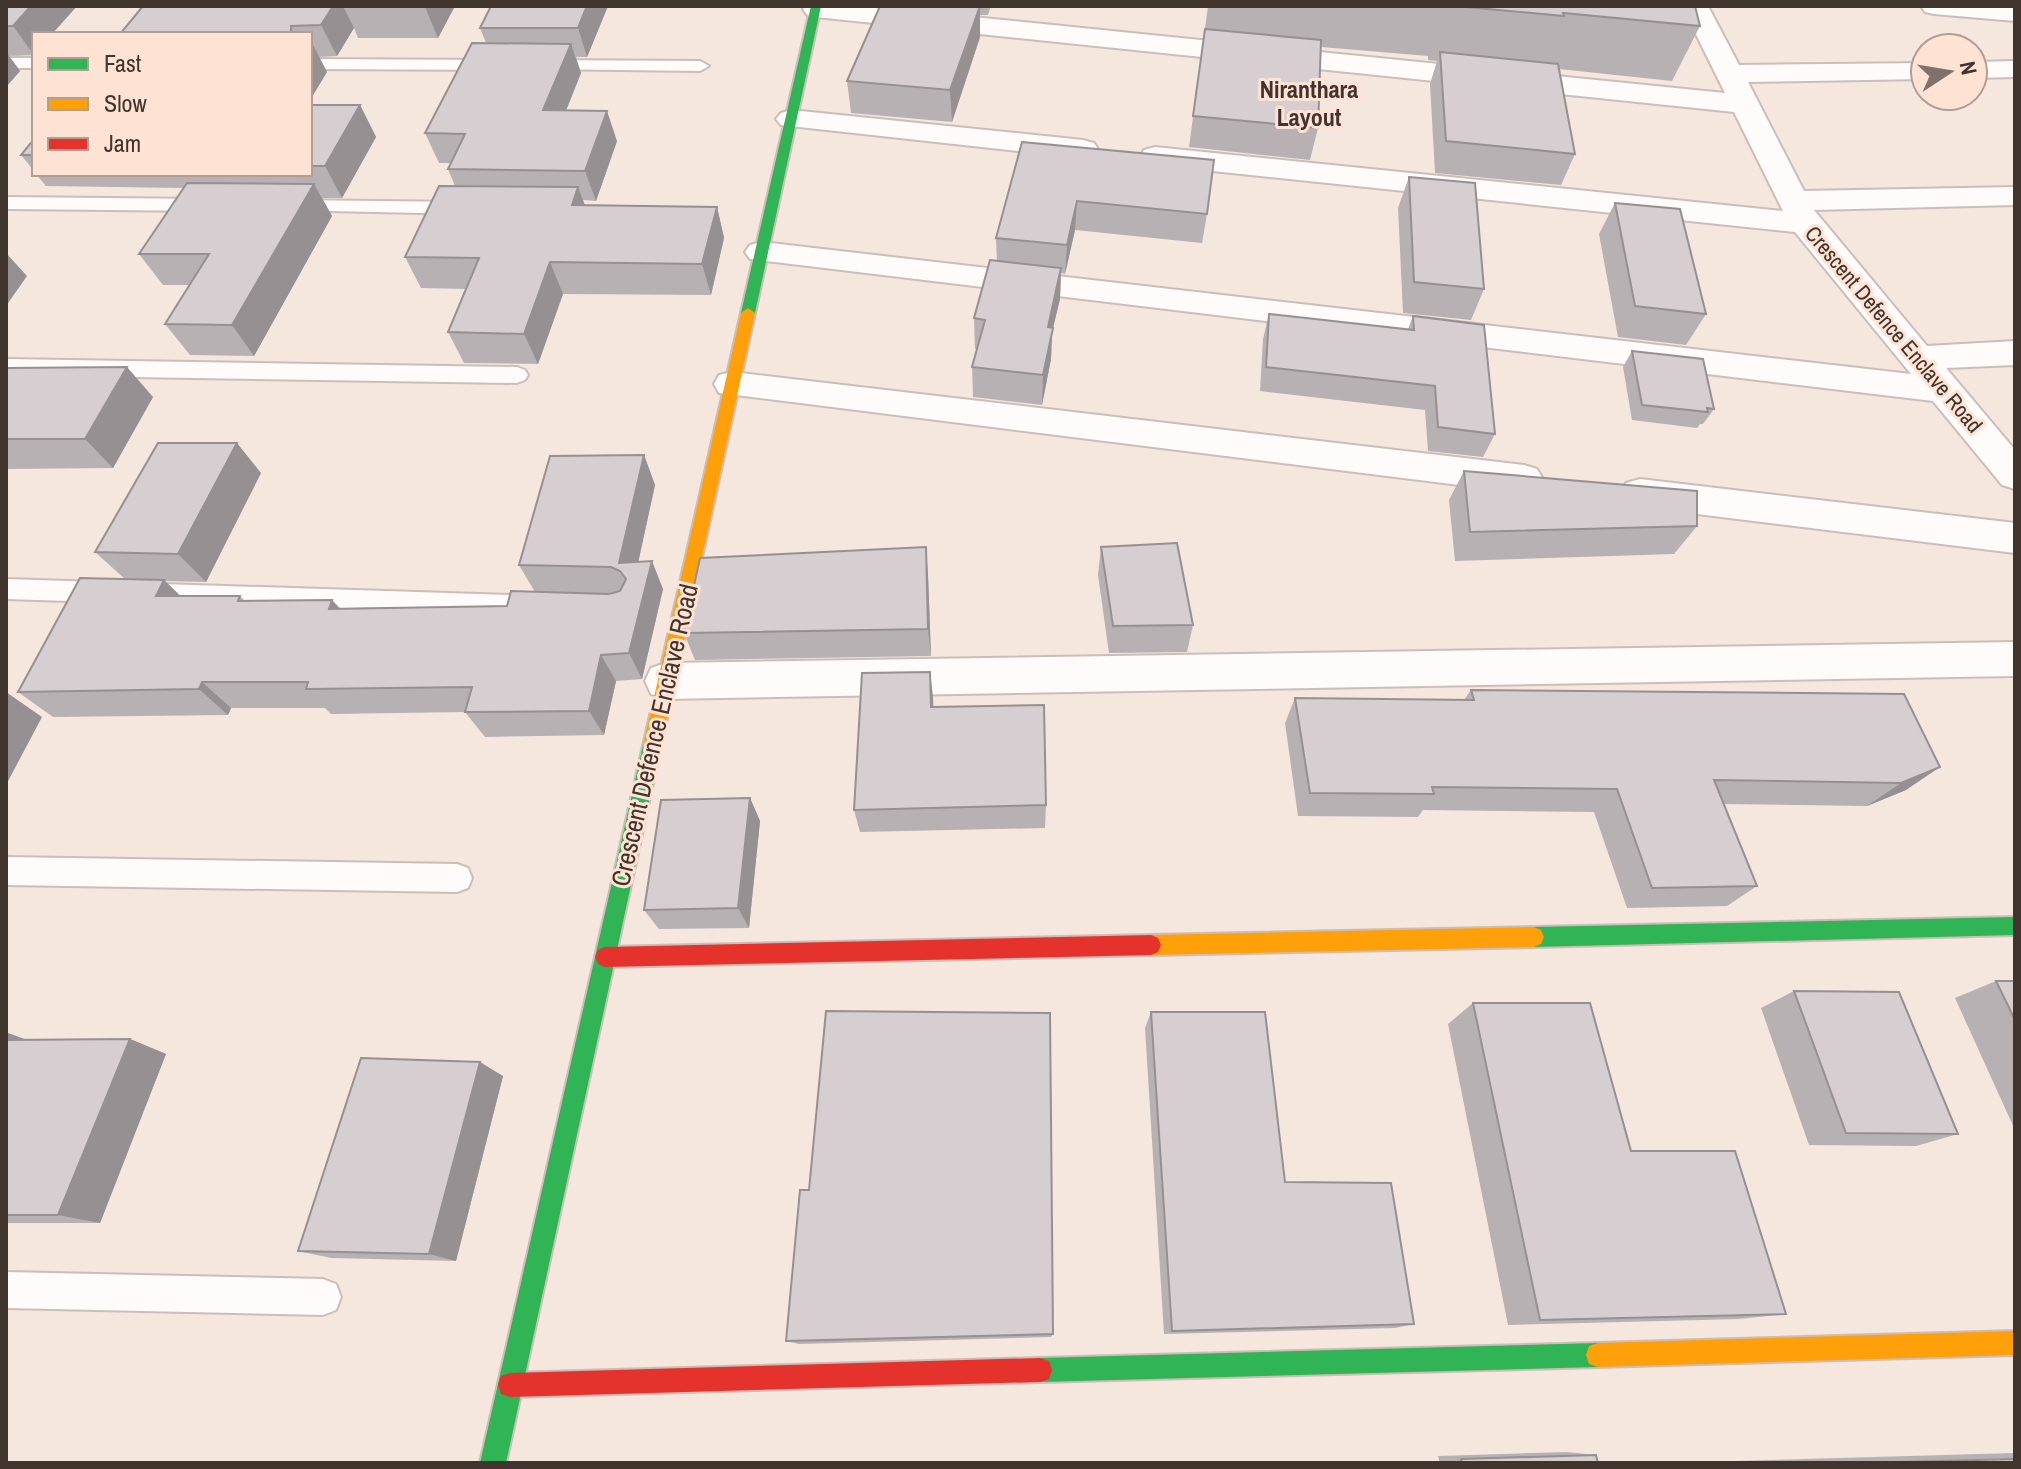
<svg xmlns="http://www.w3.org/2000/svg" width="2021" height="1469" font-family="'Archivo Narrow',sans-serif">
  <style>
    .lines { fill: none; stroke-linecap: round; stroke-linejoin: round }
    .lane-casing { stroke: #cbbeb8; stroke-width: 4 }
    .street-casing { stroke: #cbbeb8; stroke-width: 4 }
    .fast-casing { stroke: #cbbeb8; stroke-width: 4 }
    .slow-casing { stroke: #cbbeb8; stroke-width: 4 }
    .jam-casing { stroke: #cbbeb8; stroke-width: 4 }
    .lane { fill: #fefbfa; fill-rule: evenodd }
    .street { fill: #fefbfa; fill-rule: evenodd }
    .fast { fill: #30b455; fill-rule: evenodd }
    .slow { fill: #ff9f0a; fill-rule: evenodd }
    .jam { fill: #e5322d; fill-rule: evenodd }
    .wall { fill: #b8b1b3 }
    .shaded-wall { fill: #969092 }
    .building { fill: #d6ced0; stroke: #969092; stroke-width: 2 }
    .labels { text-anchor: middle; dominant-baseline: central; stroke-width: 6; stroke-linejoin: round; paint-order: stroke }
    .far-street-label { font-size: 22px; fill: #41342d; stroke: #fee3d5 }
    .far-neighbourhood-label { font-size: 24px; font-weight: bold; fill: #41342d; stroke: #fee3d5 }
    .street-label { font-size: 26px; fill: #41342d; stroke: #fee3d5 }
  </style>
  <rect width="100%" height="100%" fill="#f5e6de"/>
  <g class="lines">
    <defs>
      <path id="lane" d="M6,58H34V68H6Z
        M310,59L497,60L506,65L497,70L310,69Z
        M543,60L700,61L709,66L700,71L537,69L534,65L537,61Z
        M6,197L209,199L219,205L209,211L6,209Z
        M291,200L465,202L475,208L465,214L284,210L281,206Z
        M6,359L517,367L525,370L528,375L525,380L517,383L6,375Z
        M6,579L545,596L554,599L558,606L554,613L545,616L6,599Z
        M6,857L457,864L468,868L472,878L468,888L457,892L6,885Z
        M6,1272L323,1279L336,1284L341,1297L336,1310L323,1315L6,1308Z"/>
      <path id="street" d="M805,6H865L1725,93L1682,6H1708L1739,65L1925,63V79L1748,82L1804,191L2015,187V205L1814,210L1927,346L2015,341V365L1946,368L2015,450V489L2002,485L1933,401L750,259L745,252L750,245L761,242L1911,374L1795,232L1155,165L1144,162L1140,156L1144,150L1155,147L1783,211L1734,112L816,17L807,15L803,9Z
        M1921,6H2015V21L1934,14L1925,12Z
        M2015,61V77L1973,78V62Z
        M791,110L1083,140L1094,143L1098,149L1094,155L1083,158L781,125L776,119L781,113Z
        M732,372L1524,465L1537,469L1543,479L1537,489L1524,493L719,393L714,384L719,375Z
        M1640,479L2015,523V553L1640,507L1626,503L1621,493L1626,483Z
        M2015,642V676L666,699L651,694L645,681L651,668L666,663Z"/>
      <path id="fast" d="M811,6H821L755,313L748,318L741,313Z
        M652,738L658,740L661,746L506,1463H480L643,746L646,740Z
        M2015,917V935L1534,947L1527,944L1524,937L1527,930L1534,927Z
        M1598,1343L1607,1346L1610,1355L1607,1364L1598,1367L1040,1382L1031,1379L1028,1370L1031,1361L1040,1358Z"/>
      <path id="slow" d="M748,308L755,313L661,746L658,752L652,754L646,752L643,746L741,313Z
        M1534,927L1541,930L1544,937L1541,944L1534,947L1151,955L1144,952L1141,945L1144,938L1151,935Z
        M2015,1331V1355L1598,1367L1589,1364L1586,1355L1589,1346L1598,1343Z"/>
      <path id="jam" d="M1151,935L1158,938L1161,945L1158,952L1151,955L605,967L598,964L595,957L598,950L605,947Z
        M1040,1358L1049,1361L1052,1370L1049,1379L1040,1382L510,1397L501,1394L498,1385L501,1376L510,1373Z"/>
    </defs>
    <use href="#lane" class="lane-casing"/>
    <use href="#street" class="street-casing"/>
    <use href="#fast" class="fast-casing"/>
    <use href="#slow" class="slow-casing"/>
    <use href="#jam" class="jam-casing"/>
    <use href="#lane" class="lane"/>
    <use href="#street" class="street"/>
    <use href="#fast" class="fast"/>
    <use href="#slow" class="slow"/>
    <use href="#jam" class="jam"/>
  </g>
  <path class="wall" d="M6,6H77L52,34H34V55L9,56L20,71L6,87Z
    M143,6H455L438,38H358L354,28L337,56L319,57L327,72L310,100V34H120Z
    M491,6H608L587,57H576L581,73L566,111L617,141L596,201L583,200L585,205L717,207L724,238L711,295L563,294L538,364L464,363L448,332L466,289L421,288L405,257L455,186L448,169L451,163H439L425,133L486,43L480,28Z
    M880,6H991L988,15H980V37L952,122L851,113L847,81Z
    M1208,6H1695L1700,26L1672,81L1559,69L1575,154L1561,185L1435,173L1430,84L1437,61L1428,60V56L1321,47L1318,128L1310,160L1189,147Z
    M310,105H360L376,137L342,198H322L332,216L254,356L190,355L165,324L189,285H163L139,254L183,188L46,186L36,174H310Z
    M34,139V171L21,155Z
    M1022,142L1207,214L1202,243L1075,230L1065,274L1061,273L1060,299L1052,332L1051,359L1042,405L973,397L972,367L977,350L975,349L974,318L997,261L996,238Z
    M1409,177L1484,289L1471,320L1403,313L1398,208Z
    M1615,203L1706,314L1686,345L1618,337L1599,234Z
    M1269,314L1408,329L1413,316L1495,434L1483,457L1428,451L1425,410L1260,391L1263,339Z
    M1632,351L1714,409L1703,424H1700L1697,428L1632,420L1623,367Z
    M6,368L153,397L113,468L6,469Z
    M644,455L655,485L638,562L663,589L642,679L616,681L604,735L485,737L465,712L331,714L325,708H231L228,715L53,717L18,692L125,579L95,552L261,473L206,582L165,581L180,596H240L245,601L332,600L340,608L507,606L535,592L519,565Z
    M1464,471L1697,526L1674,554L1455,561L1449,500Z
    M1101,547L1193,625L1187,652L1109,653L1098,575Z
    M928,575L931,656L695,660L684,633Z
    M1471,690L1904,694L1906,790L1867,806L1723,804L1757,886L1727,906L1627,908L1594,812L1423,810L1418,817L1298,816L1285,723L1295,698L1464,700Z
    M933,697V707L1046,805L1045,828L860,832L854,810Z
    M750,798L760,821L749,928L659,929L644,910Z
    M1996,981H2015V1130L1955,998Z
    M1794,991L1958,1134L1916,1146L1809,1145L1761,1008Z
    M1473,1003L1631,1151L1786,1314L1739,1319L1508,1325L1448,1024Z
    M1151,1012L1285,1182L1414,1324L1395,1328L1164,1334L1145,1028Z
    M6,1033L26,1040L130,1039L166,1054L100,1223H6Z
    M503,1076L456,1261L331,1258L298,1251Z
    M1053,1334L1051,1337L799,1344L786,1341Z
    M1566,1452L1596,1455L1598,1463H1440L1438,1456Z
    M2015,1453V1463H1700V1462Z"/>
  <path class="shaded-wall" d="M31,6H77L52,34H34V55L13,26Z
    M333,6H367H343L354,28L337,56L321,25Z
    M426,6H455L438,38L425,7Z
    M587,6H608L587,57L578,28Z
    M980,6V37L952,122L950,90Z
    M311,41L327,72L310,100V42Z
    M571,44L581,73L554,140L543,110Z
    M6,52L20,71L6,87Z
    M360,105L376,137L342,198L325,166Z
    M607,111L617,141L596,201L585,171Z
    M314,184L332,216L254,356L232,325Z
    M578,187L590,219L572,205Z
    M1077,201L1075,230L1065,274L1067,245Z
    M717,207L724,238L711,295L702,264Z
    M6,253L27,276L6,306Z
    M550,262L563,294L538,364L524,334Z
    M1061,268L1060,299L1052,332L1051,359L1042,405L1043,375L1048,327Z
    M127,367L153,397L113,468L85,439Z
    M237,443L261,473L206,582L178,554Z
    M644,455L655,485L632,591L619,563Z
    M926,547L928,575L931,656L928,629Z
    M652,561L663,589L642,679L629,653Z
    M164,580L193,608L156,596Z
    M332,600L355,627L329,609Z
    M601,655L616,681L604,735L589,711Z
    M930,672L933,697L934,732L931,707Z
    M202,682L231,708L228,715L199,689Z
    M6,692L42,717L6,785Z
    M1940,767L1906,790L1867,806L1901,783Z
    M750,798L760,821L749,928L738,908Z
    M8,1033L49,1048L6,1041Z
    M130,1039L166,1054L100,1223L58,1215Z
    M480,1062L503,1076L456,1261L429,1254Z"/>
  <path class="building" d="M6,6H31L13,26H6Z
    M143,6H333L321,25L291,26V34H120Z
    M343,6H426L425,7Z
    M491,6H587L578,28H480Z
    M880,6H980L950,90L847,81Z
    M1455,6H1695L1700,26L1563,13L1564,16Z
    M1205,29L1321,40L1318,128L1193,116Z
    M472,43L571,44L543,110L607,111L585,171L448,169L465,134L425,133Z
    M1440,52L1558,64L1575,154L1446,141Z
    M310,105H360L325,166H310Z
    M34,139V155H21Z
    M1022,142L1214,160L1207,214L1077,201L1067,245L996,238Z
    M1409,177L1475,183L1484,289L1414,282Z
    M187,183L314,184L232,325L165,324L209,254H139Z
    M439,186L578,187L572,205L717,207L702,264L550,262L524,334L448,332L479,258L405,257Z
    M1615,203L1680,209L1706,314L1635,306Z
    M990,260L1061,268L1048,327L1053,328L1043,375L972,367L985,320L974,318Z
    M1269,314L1414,330L1413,316L1484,325L1495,434L1438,427L1435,386L1266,367Z
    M1632,351L1703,359L1714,409L1707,408L1708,412L1642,405Z
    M127,367L85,439H6V368Z
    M158,443H237L178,554L95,552Z
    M644,455L619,563L652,561L629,653L601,655L589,711L465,712L472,687L306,689L308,682H202L199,689L18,692L80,578L164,580L156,596H240L238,601L332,600L329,609L507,606L511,591L609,594L620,591L626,579L620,571L611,567L519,565L550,456Z
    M1464,471L1697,491V526L1470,532Z
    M1177,543L1193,625L1113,626L1101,547Z
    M926,547L928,629L684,633L700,558Z
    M930,672L931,707L1044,705L1046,805L854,810L862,673Z
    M1471,690L1904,694L1940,767L1901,783L1714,780L1757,886L1652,888L1617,789L1432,787L1434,794L1310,793L1295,698L1474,700Z
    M750,798L738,908L644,910L661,800Z
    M1996,981H2015V1020Z
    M1794,991L1899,992L1958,1134L1846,1133Z
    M1473,1003H1590L1631,1151H1735L1786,1314L1540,1320Z
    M826,1011L1050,1013L1053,1334L786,1341L800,1190H809Z
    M1151,1012H1265L1285,1182L1391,1183L1414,1324L1172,1331Z
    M130,1039L58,1215H6V1040Z
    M361,1058L480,1062L429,1254L298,1251Z
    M1596,1455L1598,1463H1462L1461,1459Z
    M2015,1459V1463H1861Z"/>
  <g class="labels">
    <g class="far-street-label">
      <text transform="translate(1894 329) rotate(50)">Crescent Defence Enclave Road</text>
    </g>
    <g class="far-neighbourhood-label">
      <text x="1309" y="89">Niranthara<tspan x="1309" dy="28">Layout</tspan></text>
    </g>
    <g class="street-label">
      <text transform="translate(654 735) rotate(-77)">Crescent Defence Enclave Road</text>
    </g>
  </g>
  <rect width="2021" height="1469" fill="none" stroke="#41342d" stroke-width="16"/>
  <rect x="32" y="32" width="280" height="144" fill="#fee3d5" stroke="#b29d92" stroke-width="2"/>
  <rect x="48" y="58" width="40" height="12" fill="#30b455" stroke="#b29d92" stroke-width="2"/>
  <text x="104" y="72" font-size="24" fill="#41342d">Fast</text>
  <rect x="48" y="98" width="40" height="12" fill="#ff9f0a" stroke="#b29d92" stroke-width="2"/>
  <text x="104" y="112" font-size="24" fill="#41342d">Slow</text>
  <rect x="48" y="138" width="40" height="12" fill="#e5322d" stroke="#b29d92" stroke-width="2"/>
  <text x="104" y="152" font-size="24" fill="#41342d">Jam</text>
  <g transform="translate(1949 72) rotate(78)"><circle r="38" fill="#fee3d5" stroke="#b29d92" stroke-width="2"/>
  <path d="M0-6L14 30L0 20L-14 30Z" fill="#80726b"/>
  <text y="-12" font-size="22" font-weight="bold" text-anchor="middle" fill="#41342d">N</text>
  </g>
</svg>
